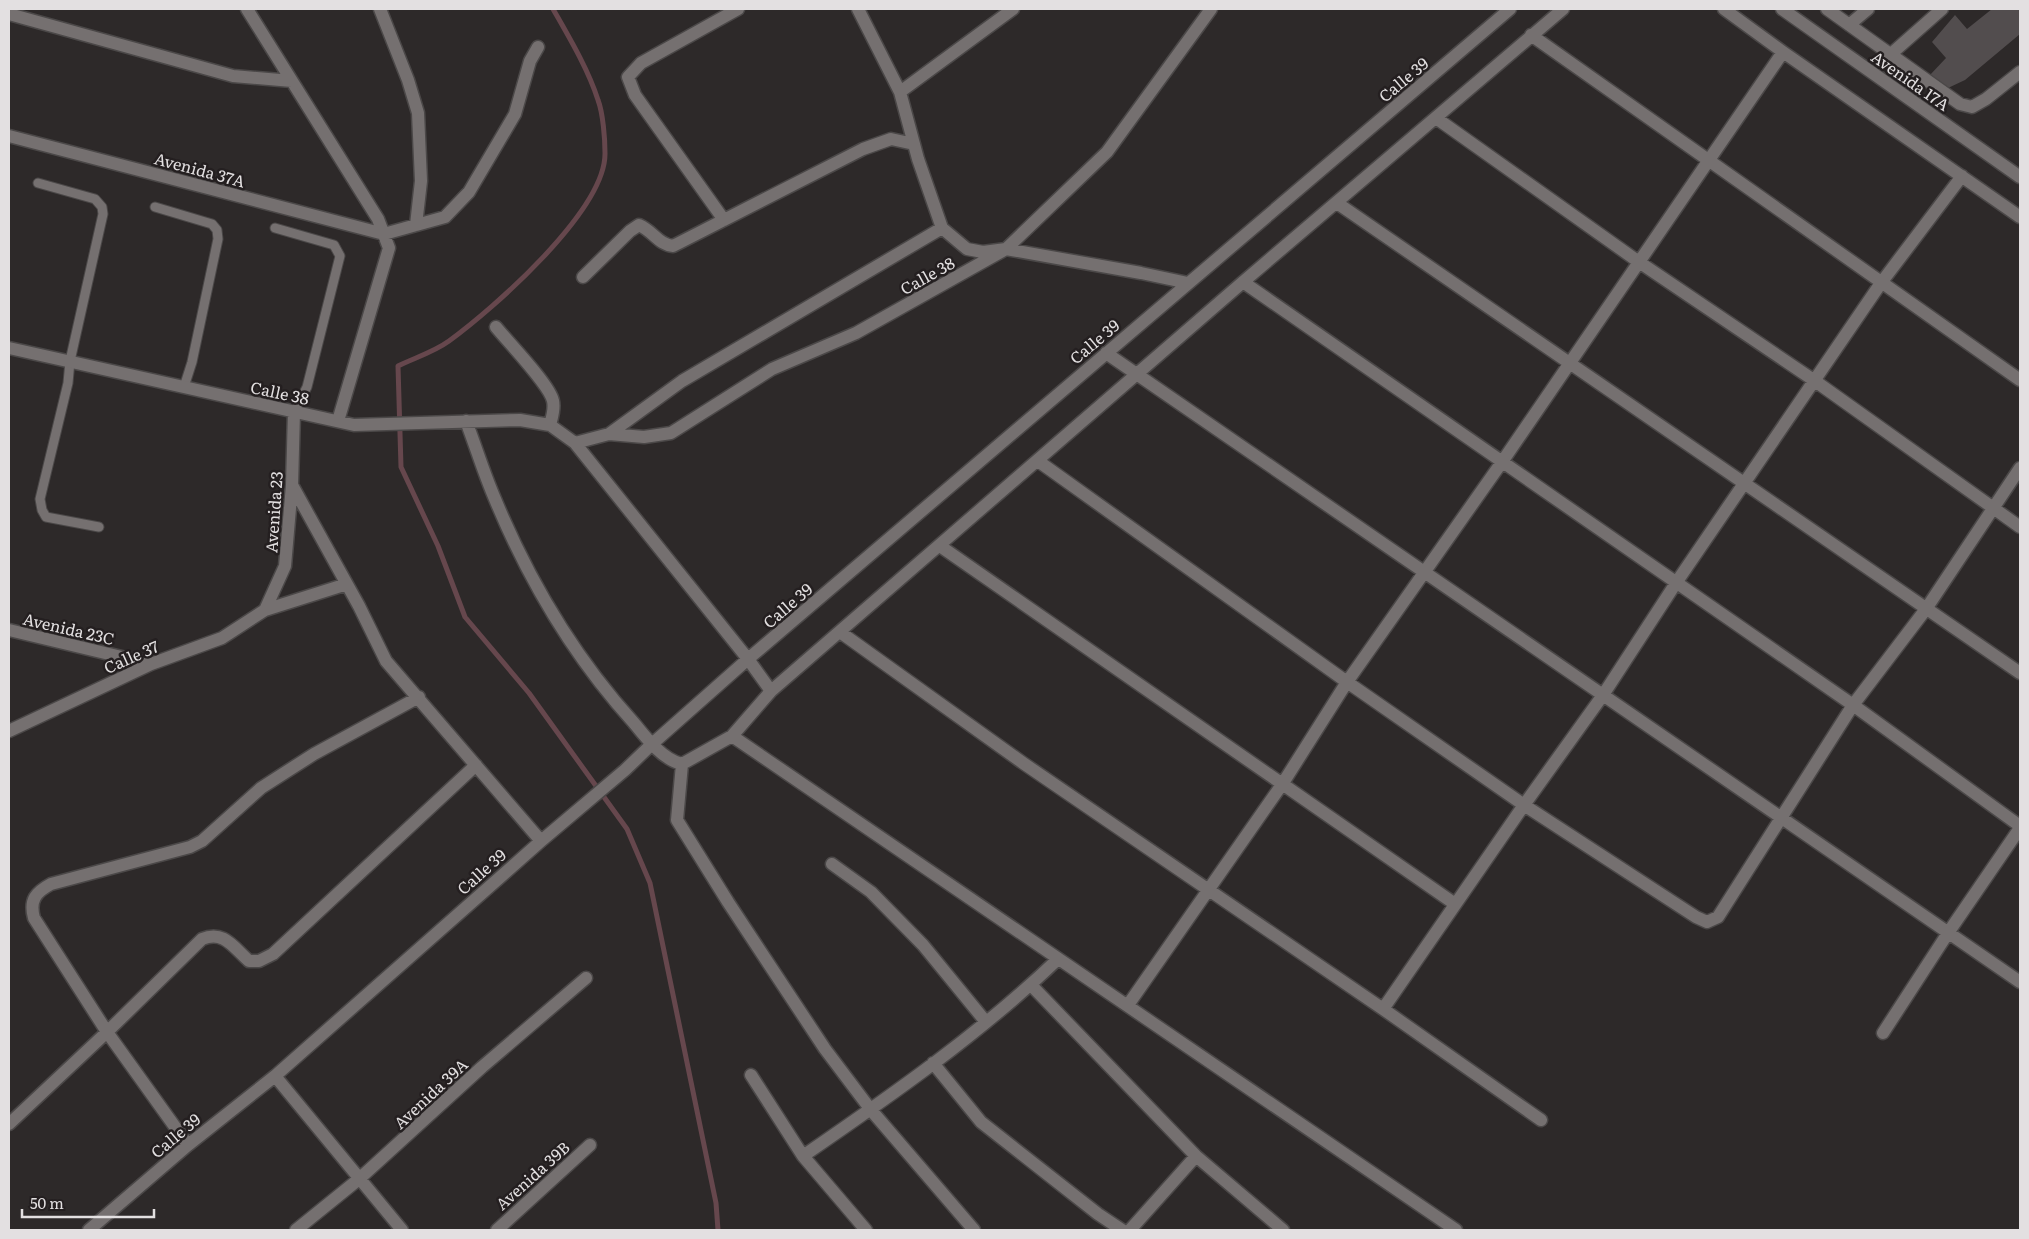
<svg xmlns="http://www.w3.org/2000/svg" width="2029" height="1239" font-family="Literata,serif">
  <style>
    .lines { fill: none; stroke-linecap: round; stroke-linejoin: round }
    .stream { stroke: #66474d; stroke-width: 5 }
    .building { fill: #524d4e }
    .service-casing { stroke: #4b4848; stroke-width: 11 }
    .minor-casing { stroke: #4b4848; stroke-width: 15 }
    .service { stroke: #757070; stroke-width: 9 }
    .minor { stroke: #757070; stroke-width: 12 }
    .labels { text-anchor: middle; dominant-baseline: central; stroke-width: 5; stroke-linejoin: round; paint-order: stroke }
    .street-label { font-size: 16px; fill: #e3e0e1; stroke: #241f20 }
  </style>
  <rect width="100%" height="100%" fill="#2d2929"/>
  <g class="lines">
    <path class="stream" d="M553,9C569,37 588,69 598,100C603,113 605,139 605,153C606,210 493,309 449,341C434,352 414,358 398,366L401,467L438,546L465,617L529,693L627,829L650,883L716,1203L718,1230"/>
  </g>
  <path class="building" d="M1992,9H2020V34L1965,80L1948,88L1930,75L1946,58L1932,42L1955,15L1967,29Z"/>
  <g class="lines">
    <defs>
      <path id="service" d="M38,183L95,199L102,207L103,214L70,361L68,383L40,499L42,510L46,517L99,527
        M155,207L212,224L217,230L218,239L192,362L184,387
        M275,228L334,245L340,256L307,387L294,412"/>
      <path id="minor" d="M247,9L378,219L389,248L338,421
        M380,9L408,80L418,113L421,181L416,225
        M858,9L900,92L918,159L942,228L967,249L983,252L1006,249L1141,273L1188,283
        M1724,9L1783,52L2020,217
        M1782,9L2020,177
        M1827,9L1960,104L1972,107L1986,99L2020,72
        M9,14L233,76L292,81
        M1849,25L1868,9
        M1531,35L2020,380
        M1891,54L1942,9
        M900,92L1013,9
        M1436,118L1639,262L1815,381L2020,527
        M9,136L384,234L445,217L469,192L515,114L530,61L538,47
        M1337,203L2020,673
        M724,220L635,95L628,77L641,63L738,9
        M583,277L630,231L639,225C653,231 659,245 673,246L863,149L891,139L914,144
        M1243,282L1853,705L2020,826
        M496,327C508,342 550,385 553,401C555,409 552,417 550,425
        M9,348L354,425L520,420L550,425L575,443L748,659L771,691L1243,282L1563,9
        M1106,353L2020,982
        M466,421C476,447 484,474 495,499C529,581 574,657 634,723C646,738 663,760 682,764L732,736L771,691
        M609,434L682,381L942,228
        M575,443L609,434L644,437L671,433L772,369L856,333L1006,249L1107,152L1211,9
        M1038,461L1347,682L1524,805L1696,917L1707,922L1718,917L1853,705L1926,609L2020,468
        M292,485L359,606L386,661L541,841
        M940,546L1455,904
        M265,610L285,566L292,485L294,412
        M9,630L151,664
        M840,632L1023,763L1383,1009L1541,1120
        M9,731L151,664L222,638L265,610L347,584
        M732,736L1456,1230
        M682,764L677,820L728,902L825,1049L871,1110L974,1230
        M832,864L871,892L923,945L986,1022
        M1031,985L1196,1156L1283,1230
        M1128,1005L1283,783L1347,682L1502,462L1783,52
        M1383,1009L1524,805L1603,695L1676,583L1881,283L1962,176
        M1883,1033L1948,933L2020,828
        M933,1063L981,1122L1098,1214L1122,1230
        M751,1075L803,1156L866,1230
        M275,1076L402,1230
        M9,1124L107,1032L202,939C224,930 233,947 249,961H259L273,954L476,765
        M188,1145L107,1032L34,918C29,900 36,892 51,884L190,847L202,841L261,788L314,754L419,697
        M803,1156C892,1095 981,1033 1058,959
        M89,1230L188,1145L275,1076L541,841L625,770L652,744L748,659L1510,9
        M296,1230L359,1179L482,1067L586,978
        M497,1230L590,1145
        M1130,1230L1196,1156"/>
    </defs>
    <use href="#service" class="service-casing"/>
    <use href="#minor" class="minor-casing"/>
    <use href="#service" class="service"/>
    <use href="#minor" class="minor"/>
  </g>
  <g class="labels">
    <g class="street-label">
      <text transform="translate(1403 79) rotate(-40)">Calle 39</text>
      <text transform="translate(1911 80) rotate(35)">Avenida 17A</text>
      <text transform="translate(200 169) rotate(15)">Avenida 37A</text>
      <text transform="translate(927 275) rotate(-29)">Calle 38</text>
      <text transform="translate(1094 341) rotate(-40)">Calle 39</text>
      <text transform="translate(280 392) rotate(12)">Calle 38</text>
      <text transform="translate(273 512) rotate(-86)">Avenida 23</text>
      <text transform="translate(787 605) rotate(-41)">Calle 39</text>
      <text transform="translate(69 628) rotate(13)">Avenida 23C</text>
      <text transform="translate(131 656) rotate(-24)">Calle 37</text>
      <text transform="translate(481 871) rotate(-42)">Calle 39</text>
      <text transform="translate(430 1093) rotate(-43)">Avenida 39A</text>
      <text transform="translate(175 1135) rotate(-40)">Calle 39</text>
      <text transform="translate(532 1175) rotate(-42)">Avenida 39B</text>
    </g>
  </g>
  <rect width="2029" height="1239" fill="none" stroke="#e3e0e1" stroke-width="20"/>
  <path d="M22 1209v8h132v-8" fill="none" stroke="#e3e0e1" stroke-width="2.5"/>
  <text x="30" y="1209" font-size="15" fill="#e3e0e1" stroke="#241f20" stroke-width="4" paint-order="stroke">50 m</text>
</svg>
